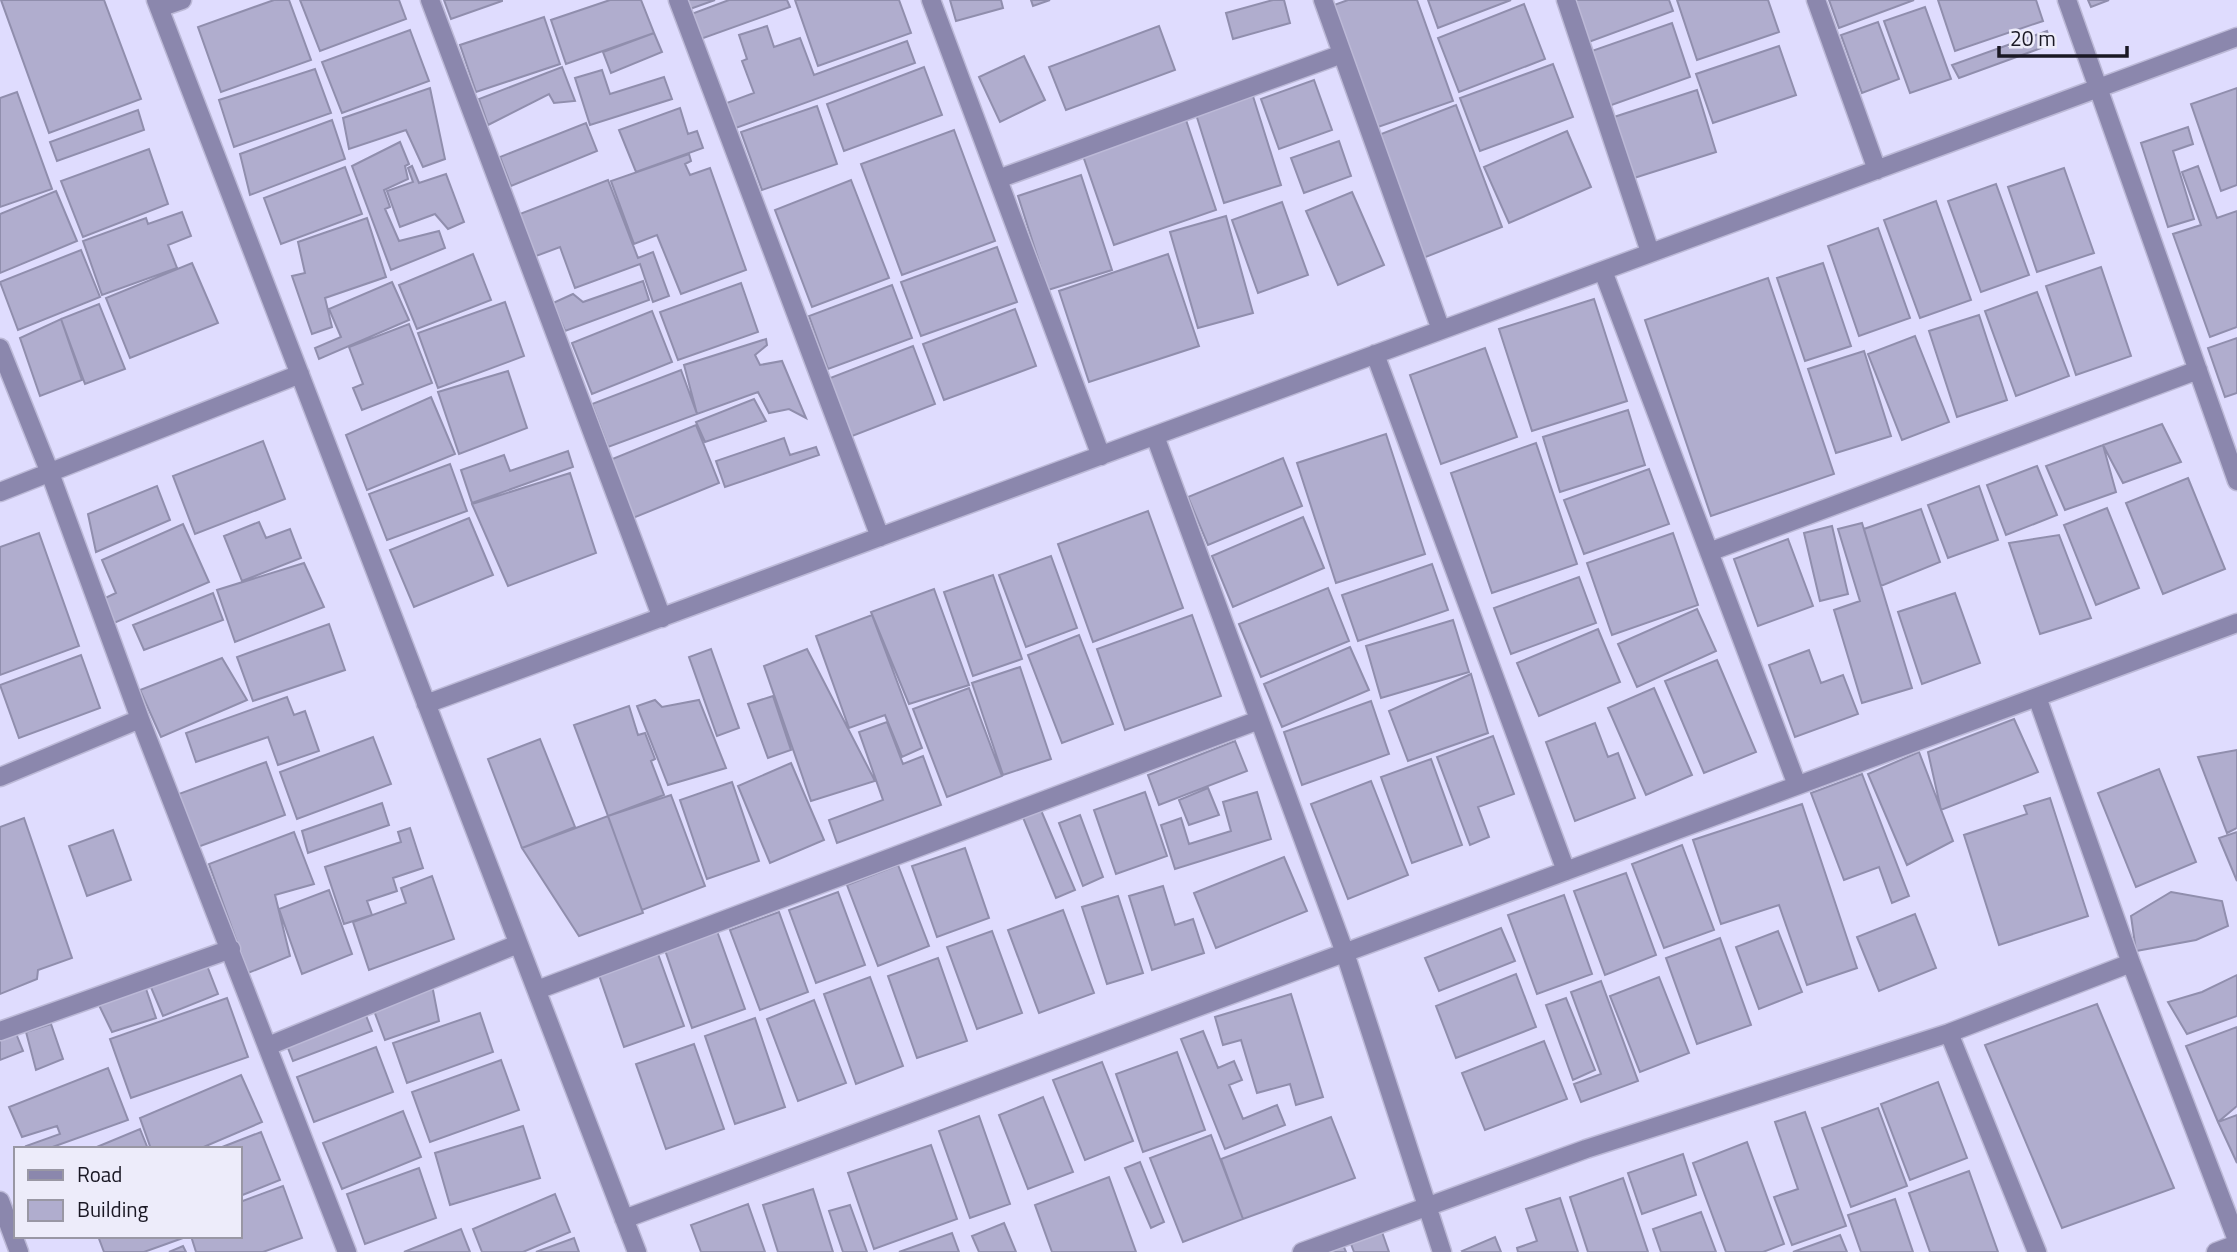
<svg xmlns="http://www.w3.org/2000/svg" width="2237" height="1252" font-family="'Titillium Web',sans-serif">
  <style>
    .building { fill: #b0adce; stroke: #908ead; stroke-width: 2 }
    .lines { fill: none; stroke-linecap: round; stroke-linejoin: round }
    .minor-casing { stroke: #bcb9d7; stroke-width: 21 }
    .minor { stroke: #8b87ad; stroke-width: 18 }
  </style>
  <rect width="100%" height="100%" fill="#dfdcfe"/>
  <path class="building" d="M1,0H104L141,99L49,133Z
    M274,0H289L311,60L221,92L198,27Z
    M300,0H399L406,19L320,51Z
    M444,0H502V1L451,19Z
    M610,0H641L654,33L566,64L551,20Z
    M686,0H715L690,9Z
    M729,0H787L790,7L695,41L686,16Z
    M795,0H899L911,33L818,66Z
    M950,0H1001L1003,8L956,21Z
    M1031,0H1050L1033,6Z
    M1273,0H1284L1290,23L1233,39L1226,13Z
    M1348,0H1417L1453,101L1378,127L1334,5Z
    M1428,0H1511L1438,28Z
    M1570,0H1669L1673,11L1586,43Z
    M1677,0H1768L1779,32L1697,60Z
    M1829,0H1914L1839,28Z
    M1938,0H2036L2043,21L1955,51Z
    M2088,0H2109L2091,7Z
    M1524,4L1545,59L1459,92L1438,38Z
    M1925,7L1951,79L1910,93L1884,21Z
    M544,17L560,64L476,92L460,45Z
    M1878,22L1899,79L1862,93L1841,35Z
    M1672,23L1690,77L1606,107L1586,53Z
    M767,26L774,47L800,38L814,75L907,41L915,63L733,129L724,104L754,93L742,61L747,59L739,35Z
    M1159,26L1175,70L1066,110L1049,67Z
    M410,30L429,81L342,113L322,62Z
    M2047,31L2052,44L1959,78L1952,65Z
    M654,33L662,52L611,73L603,52Z
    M1779,46L1796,95L1713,123L1696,74Z
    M1024,56L1045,100L1000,122L979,77Z
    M1553,64L1573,117L1480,151L1460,98Z
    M562,67L575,101L554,103L549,94L488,125L479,99Z
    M924,67L942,115L844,151L827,104Z
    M315,69L331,113L234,147L219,100Z
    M602,70L610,94L664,77L672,99L590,125L575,78Z
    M1314,80L1332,130L1279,149L1261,99Z
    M430,88L445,159L423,167L406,130L349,149L343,118Z
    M2237,88V185L2221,191L2191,104Z
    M1251,90L1281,185L1224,203L1194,108Z
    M1697,90L1716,152L1631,179L1611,118Z
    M17,92L52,189L0,207V98Z
    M1456,105L1502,227L1423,258L1376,136Z
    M817,106L837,164L762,190L741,132Z
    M680,108L688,134L697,131L703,148L636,172L619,130Z
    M138,110L144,130L57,161L50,142Z
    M1184,114L1216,210L1114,245L1081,150Z
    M332,120L345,159L250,195L240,154Z
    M586,123L597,151L511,186L500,157Z
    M2188,127L2193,144L2173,151L2194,219L2168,227L2141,143Z
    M954,130L995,241L902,275L861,164Z
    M1567,131L1591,187L1509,223L1484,167Z
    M1339,141L1351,176L1304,193L1291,158Z
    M400,142L409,164L405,166L408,179L384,190L390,207L385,209L399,241L439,231L445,248L391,270L352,166Z
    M149,149L168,204L83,237L61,181Z
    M689,154L691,161L685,164L690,175L710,168L746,270L681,294L657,235L634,244L611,181Z
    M412,166L419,183L446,174L464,222L448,229L435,214L400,227L387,191L413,182L408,168Z
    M2198,166L2217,218L2237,211V327L2210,337L2173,234L2201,225L2182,172Z
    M345,167L362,214L281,244L264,198Z
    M2064,168L2094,253L2037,272L2008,187Z
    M1081,175L1112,270L1048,290L1018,196Z
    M608,180L638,258L653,252L669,296L653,302L640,264L575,288L560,247L528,259L512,217Z
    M851,180L889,278L812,307L775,210Z
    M1996,184L2029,275L1981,292L1948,201Z
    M56,191L77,241L0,273V214Z
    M1352,192L1384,265L1338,285L1306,211Z
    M1936,201L1971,300L1920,318L1884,220Z
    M1282,202L1308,275L1258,293L1232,220Z
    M182,212L191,236L168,245L177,268L102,295L83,241L146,218L148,224Z
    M1226,216L1253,313L1198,328L1170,232Z
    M367,218L386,277L325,298L332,327L312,334L292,276L305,273L298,242Z
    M1878,228L1910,318L1859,336L1828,246Z
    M997,247L1017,302L921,336L901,282Z
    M81,250L100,297L18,330L0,282Z
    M473,254L491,300L417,329L399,285Z
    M1168,254L1199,346L1089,382L1059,291Z
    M192,263L218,323L130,358L106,298Z
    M1823,263L1851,346L1805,361L1777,278Z
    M2101,267L2131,356L2076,375L2046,286Z
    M1768,278L1834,474L1711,516L1645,320Z
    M643,281L649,300L565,331L553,303L573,294L583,302Z
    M392,282L409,320L319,359L315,348L341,337L329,309Z
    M741,283L758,332L678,360L660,312Z
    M892,285L912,338L828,369L809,316Z
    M2037,292L2069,376L2016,396L1985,311Z
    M1594,299L1627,401L1532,431L1499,329Z
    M505,302L524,356L438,388L418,333Z
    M99,304L125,369L85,384L61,319Z
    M1015,309L1036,366L944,400L923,344Z
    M652,311L672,362L592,394L572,343Z
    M1979,315L2007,400L1957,417L1929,331Z
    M61,319L82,380L40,396L20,338Z
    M409,324L432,383L362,410L353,388L363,384L349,347Z
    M1915,336L1949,422L1902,440L1868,354Z
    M2237,338V393L2225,397L2208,348Z
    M766,339L767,345L755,355L760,365L782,361L806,418L789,409L769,413L758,392L697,414L684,365Z
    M913,346L935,404L847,438L825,380Z
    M1485,348L1517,437L1441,464L1410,375Z
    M1864,351L1891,436L1836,453L1808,369Z
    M681,370L697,414L608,447L592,404Z
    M508,371L527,428L459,454L438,392Z
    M431,397L455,454L367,490L346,435Z
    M754,399L766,421L705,442L696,422Z
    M1628,410L1645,465L1560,492L1543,437Z
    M2162,424L2181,462L2123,483L2103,445Z
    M696,425L719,483L628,520L605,462Z
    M1386,434L1425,554L1336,583L1297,463Z
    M784,438L790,455L816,447L819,455L725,487L716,461Z
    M263,441L285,499L195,534L173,476Z
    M1536,443L1577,564L1492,593L1451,473Z
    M2103,445L2116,492L2065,510L2046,466Z
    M568,451L573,467L472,503L461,470L504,455L510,471Z
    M1283,458L1302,506L1208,545L1188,497Z
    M450,464L467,511L387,540L369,494Z
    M2037,466L2057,515L2006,535L1987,485Z
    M1649,469L1669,524L1584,554L1564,500Z
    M570,473L596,553L508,586L472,504Z
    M2188,478L2225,569L2163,594L2126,503Z
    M157,486L170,520L96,552L88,514Z
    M1979,486L1998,540L1948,558L1928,505Z
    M2107,508L2139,588L2096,605L2064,525Z
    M1921,509L1940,562L1881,586L1864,529Z
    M1148,511L1183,608L1093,642L1058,544Z
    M1303,517L1324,568L1233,607L1212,556Z
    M469,518L493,575L414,607L390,550Z
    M259,522L266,538L290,529L301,558L242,581L224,536Z
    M1862,523L1912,688L1862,703L1834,610L1860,601L1838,529Z
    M183,524L209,582L114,623L103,599L116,593L102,560Z
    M1832,526L1848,594L1820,601L1804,533Z
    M39,533L79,646L0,675V547Z
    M1673,533L1698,605L1612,635L1587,563Z
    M2059,535L2091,618L2040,634L2009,543Z
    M1788,539L1813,606L1758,626L1734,559Z
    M1051,556L1077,628L1026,647L999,575Z
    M304,563L324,607L235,642L217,590Z
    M1432,564L1448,610L1358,641L1342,595Z
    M993,575L1022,659L973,676L944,592Z
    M1579,577L1596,623L1511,654L1494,608Z
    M1328,588L1349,641L1261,677L1239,624Z
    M934,589L969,685L909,704L871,612Z
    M213,593L223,620L144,650L133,625Z
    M1955,593L1980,663L1922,684L1898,612Z
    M1697,609L1716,651L1637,687L1618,644Z
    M872,615L922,748L902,757L885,715L849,728L816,636Z
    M1192,615L1221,696L1125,730L1097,649Z
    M1453,620L1469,672L1381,698L1366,646Z
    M329,624L345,670L253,701L237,657Z
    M1598,629L1620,682L1539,716L1517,663Z
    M1079,635L1113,724L1062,743L1028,655Z
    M1350,647L1369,690L1282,727L1264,684Z
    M711,649L739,728L717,736L689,657Z
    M807,649L875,781L811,801L764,666Z
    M1809,650L1821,683L1843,675L1858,714L1795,737L1769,665Z
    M81,655L100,708L19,738L0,685Z
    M222,658L247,700L161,737L140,690Z
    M1717,660L1756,752L1704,773L1665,681Z
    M1020,667L1051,759L1003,775L972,683Z
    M1471,674L1488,733L1408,761L1389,711Z
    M969,688L1002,776L947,797L913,709Z
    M1654,688L1692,775L1646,795L1608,708Z
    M773,696L791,750L768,758L748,704Z
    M287,697L294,715L305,711L319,751L278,765L268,737L196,762L186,733Z
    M655,700L662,707L699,700L726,768L668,785L637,706Z
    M1371,701L1389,754L1302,785L1284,732Z
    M629,706L638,735L645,733L655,759L651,761L664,795L608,816L574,725Z
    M2014,719L2038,772L1941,810L1928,752Z
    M887,722L903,764L923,756L941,805L837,843L829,820L883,800L859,732Z
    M1595,723L1608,757L1618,753L1635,798L1575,821L1546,742Z
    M1493,736L1514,794L1478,807L1489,837L1470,845L1437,757Z
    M373,737L391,784L297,819L280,772Z
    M540,739L575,827L522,848L488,759Z
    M1235,741L1247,771L1159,805L1148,775Z
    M2237,750V828L2227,833L2198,757Z
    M1919,752L1953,841L1907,865L1868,774Z
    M1431,759L1462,845L1412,863L1381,777Z
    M266,762L285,815L195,848L176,795Z
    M791,763L824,840L770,863L738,786Z
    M2159,769L2196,862L2136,887L2098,793Z
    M1862,774L1909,896L1892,903L1879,867L1844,880L1811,793Z
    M1371,781L1408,875L1348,899L1311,804Z
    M732,782L759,861L707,879L680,800Z
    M1208,788L1219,815L1189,825L1179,800Z
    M1145,792L1167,856L1116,874L1094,810Z
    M1257,792L1271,839L1175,869L1161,825L1181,818L1189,844L1231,831L1223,802Z
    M671,795L705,886L642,910L608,816Z
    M2050,798L2088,916L1999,945L1964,835L2027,814L2024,806Z
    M382,803L389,825L308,853L302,831Z
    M1802,804L1857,968L1807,985L1779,905L1721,924L1693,840Z
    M1040,808L1075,890L1056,898L1022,815Z
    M1080,815L1103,877L1083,886L1059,823Z
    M608,816L643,913L579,936L522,848Z
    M24,818L72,958L38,970L37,979L0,994V827Z
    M410,828L423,868L393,878L397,891L367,901L372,915L344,924L325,867L401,842L398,832Z
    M113,830L131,880L87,896L69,846Z
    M294,832L314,884L275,895L290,956L248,973L209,864Z
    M2237,832V881L2219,838Z
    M1682,845L1714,930L1664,948L1632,864Z
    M965,848L989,918L937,937L912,866Z
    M1284,857L1307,911L1216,948L1194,893Z
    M898,865L929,946L878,966L847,885Z
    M1626,873L1656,955L1605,975L1574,891Z
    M432,876L454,939L369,970L353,922L406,903L401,888Z
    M1163,886L1175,925L1193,919L1204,953L1152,970L1129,896Z
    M329,890L352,954L302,974L279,909Z
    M838,892L865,965L816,983L789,910Z
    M2171,892L2222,901L2228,926L2196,940L2136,951L2131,916Z
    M1564,895L1592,974L1537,994L1508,915Z
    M1118,896L1143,973L1107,984L1082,907Z
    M1063,910L1094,993L1039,1013L1008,930Z
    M779,912L808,992L760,1010L730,930Z
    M1915,914L1936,968L1879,991L1857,937Z
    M1501,928L1515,961L1439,991L1425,958Z
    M717,931L745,1009L692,1028L665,950Z
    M992,931L1022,1013L977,1029L947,947Z
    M1778,931L1802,992L1759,1009L1736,947Z
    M1720,938L1751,1025L1697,1044L1666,958Z
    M658,954L684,1026L624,1047L599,975Z
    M938,958L967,1041L917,1058L888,976Z
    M206,963L218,994L163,1016L150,985Z
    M1516,974L1536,1027L1456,1058L1436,1006Z
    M2237,975V1016L2187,1034L2168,1002L2202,992Z
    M870,977L903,1066L856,1084L824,994Z
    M1659,977L1689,1053L1640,1072L1610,996Z
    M1601,981L1638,1081L1581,1102L1574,1084L1601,1074L1571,992Z
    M432,985L439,1021L385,1040L373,1008Z
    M145,986L156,1018L112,1032L97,1001Z
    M1291,994L1323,1097L1296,1105L1290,1084L1257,1093L1241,1040L1223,1045L1215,1017Z
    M227,998L248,1057L131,1098L110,1039Z
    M1566,998L1595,1070L1573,1080L1546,1005Z
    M814,1000L846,1083L798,1101L767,1019Z
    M2097,1004L2174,1188L2062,1228L1985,1045Z
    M365,1013L372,1031L293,1061L286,1043Z
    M480,1013L493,1052L407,1083L393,1043Z
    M755,1018L785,1107L735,1124L705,1036Z
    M51,1024L63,1059L36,1070L26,1032Z
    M2237,1027V1106L2218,1122L2186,1046Z
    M15,1031L23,1051L0,1060V1036Z
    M1203,1031L1218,1068L1234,1061L1242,1080L1229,1085L1243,1119L1277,1105L1285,1125L1225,1149L1181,1039Z
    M1544,1041L1567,1099L1485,1130L1462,1073Z
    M694,1044L724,1129L666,1149L636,1064Z
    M376,1047L393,1092L314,1122L297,1077Z
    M1177,1052L1205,1130L1143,1152L1116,1074Z
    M501,1060L519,1110L430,1142L412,1092Z
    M1102,1062L1133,1141L1085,1160L1053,1080Z
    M108,1068L128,1120L47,1149H27L26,1146L60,1134L57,1126L22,1137L9,1107Z
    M241,1075L262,1122L199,1149H151L140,1118Z
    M1938,1082L1967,1158L1910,1180L1881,1104Z
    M1043,1097L1073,1172L1028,1189L999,1115Z
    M1878,1108L1907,1186L1851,1207L1822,1128Z
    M403,1111L421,1157L342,1189L323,1143Z
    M1805,1112L1846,1226L1792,1245L1774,1197L1798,1189L1775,1122Z
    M2237,1115V1163L2218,1122Z
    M979,1116L1010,1204L970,1218L939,1131Z
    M1331,1117L1355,1178L1243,1219L1221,1159Z
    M523,1126L540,1178L450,1205L435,1153Z
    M140,1129L148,1149H92Z
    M261,1132L280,1180L240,1196V1149H217Z
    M1211,1135L1243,1219L1183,1242L1150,1158Z
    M1747,1142L1784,1244L1763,1252H1726L1693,1163Z
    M931,1145L957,1219L874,1249L848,1173Z
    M1683,1154L1696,1195L1642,1214L1628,1173Z
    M1140,1162L1164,1222L1151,1228L1125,1168Z
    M419,1168L436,1218L365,1244L347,1194Z
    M1969,1171L1998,1252H1930L1909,1193Z
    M1109,1177L1136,1252H1052L1035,1205Z
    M1623,1178L1648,1252H1588L1570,1197Z
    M283,1186L302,1238L263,1252H196L191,1236H240V1202Z
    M813,1189L833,1252H778L763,1205Z
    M555,1194L570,1232L523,1252H482L473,1229Z
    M1560,1198L1578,1252H1518L1517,1248L1537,1241L1526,1209Z
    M1895,1199L1913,1252H1861L1848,1215Z
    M748,1204L765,1252H701L691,1225Z
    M850,1205L867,1252H843L829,1211Z
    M1701,1212L1716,1252H1661L1653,1229Z
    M1004,1223L1016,1252H979L972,1236Z
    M461,1229L470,1252H404Z
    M1382,1232L1389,1252H1354L1351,1244Z
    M952,1233L959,1252H899Z
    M1840,1235L1847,1252H1793Z
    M98,1236H183V1238L144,1252H104Z
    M1495,1237L1501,1252H1463L1462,1251Z
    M574,1238L579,1252H536Z
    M1343,1245L1346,1252H1327Z
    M183,1246L186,1252H169Z"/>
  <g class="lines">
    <defs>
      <path id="minor" d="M156,0L637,1252
        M430,0L662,618
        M678,0L880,537
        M931,0L1101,456
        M1323,0L1441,330
        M1566,0L1650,252
        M1816,0L1877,170
        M2067,0L2237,481
        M159,8L182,0
        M998,179L1342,54
        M1603,271L1797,785
        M0,348L50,473L140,719L347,1252
        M1375,354L1566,871
        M1155,436L1345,953L1442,1252
        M0,492L300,374
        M1709,552L2198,370
        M2037,697L2131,963L2237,1240
        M426,704L2237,37
        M0,777L140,719
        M537,990L1259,720
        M0,1031L231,949
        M1949,1033L2037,1252
        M268,1046L518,944
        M0,1201L19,1252
        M624,1219L2237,623
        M1302,1252L1586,1149L1949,1033L2131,963
        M2216,1252L2237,1244"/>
    </defs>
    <use href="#minor" class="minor-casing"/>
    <use href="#minor" class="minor"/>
  </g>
  <rect x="14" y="1147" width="228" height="91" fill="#edecfa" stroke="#9997a4" stroke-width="2"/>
  <rect x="28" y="1170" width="35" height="10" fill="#8b87ad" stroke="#9997a4" stroke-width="2"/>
  <text x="77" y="1182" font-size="21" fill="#1a1824">Road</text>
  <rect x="28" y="1200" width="35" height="21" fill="#b0adce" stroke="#9997a4" stroke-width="2"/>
  <text x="77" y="1217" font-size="21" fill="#1a1824">Building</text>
  <path d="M1999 46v10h128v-10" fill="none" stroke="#1a1824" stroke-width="3.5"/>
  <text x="2010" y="46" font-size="21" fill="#1a1824" stroke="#edecfa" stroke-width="5" paint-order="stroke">20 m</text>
</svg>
